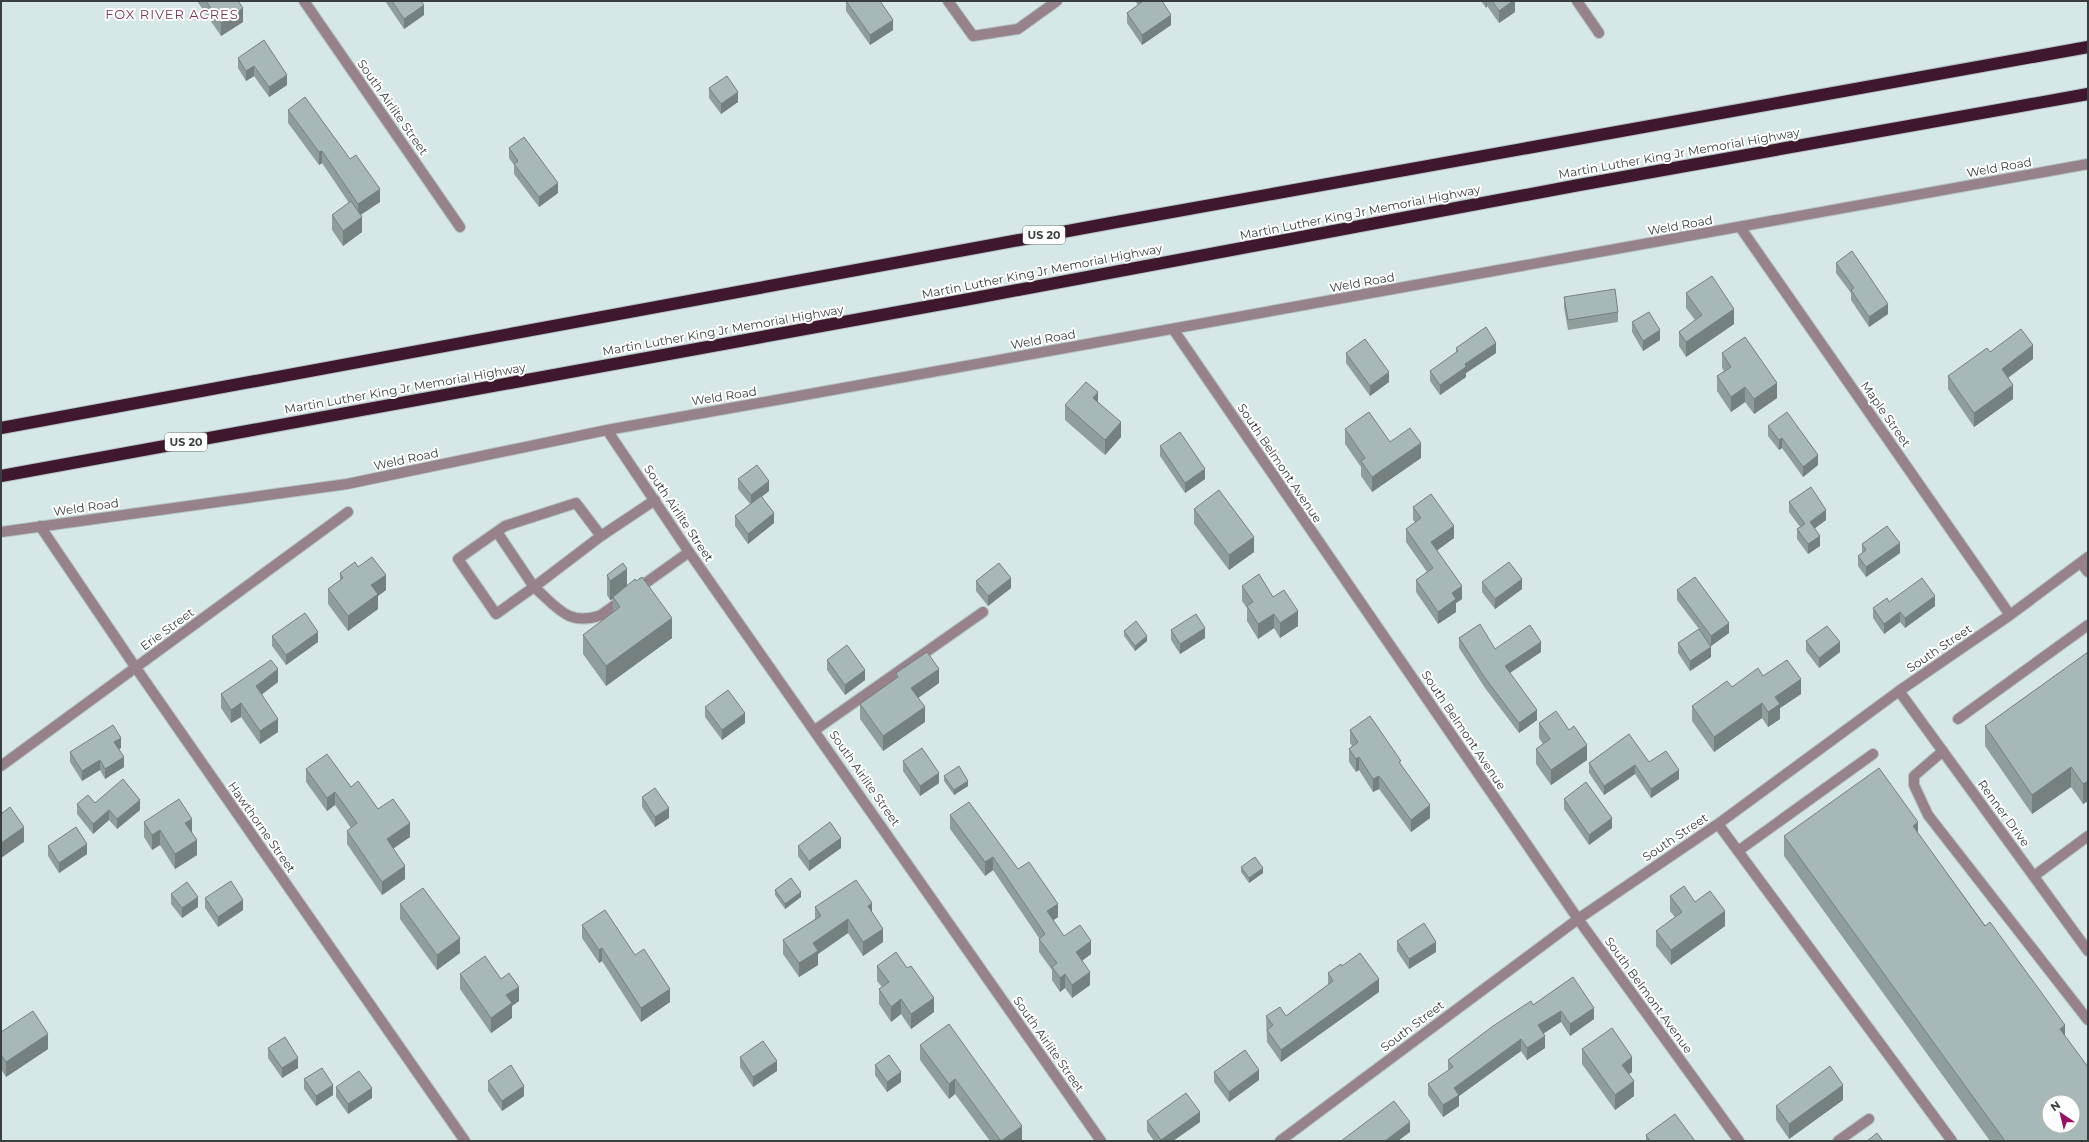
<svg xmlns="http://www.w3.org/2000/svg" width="2089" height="1142" font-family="Montserrat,sans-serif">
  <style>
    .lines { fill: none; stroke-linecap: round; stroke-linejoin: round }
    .minor-casing { stroke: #b2c3c2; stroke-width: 12 }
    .highway-casing { stroke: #b2c3c2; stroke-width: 14 }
    .minor { stroke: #97818b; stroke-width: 10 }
    .highway { stroke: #3f182d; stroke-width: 12 }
    .wall { fill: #8f9e9d }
    .shaded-wall { fill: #748180 }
    .building { fill: #a6b8b7; stroke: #748180; fill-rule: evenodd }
    .labels { text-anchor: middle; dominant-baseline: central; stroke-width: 4; stroke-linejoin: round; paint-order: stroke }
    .shield { fill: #fff; stroke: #747978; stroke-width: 1 }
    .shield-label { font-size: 11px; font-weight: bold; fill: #383f3e }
    .street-label { font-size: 12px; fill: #383f3e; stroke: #fff }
    .neighbourhood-label { font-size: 13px; letter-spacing: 1px; fill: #79385a; stroke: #fff }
  </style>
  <rect width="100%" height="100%" fill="#d5e8e7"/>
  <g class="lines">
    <defs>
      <path id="minor" d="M304,1L460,227
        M948,1L973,36L1018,29L1057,1
        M1577,1L1599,33
        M1740,227L2010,615
        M1173,329L1578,919L1739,1141
        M607,430L689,552L1101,1141
        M655,500L601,536L576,503L505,526L458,559L496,614L534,587C557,607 568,627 601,615L689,552
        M40,526L136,668L465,1141
        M1,532L347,484L607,430L782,399L2088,164
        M497,532L534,587L601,536
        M2081,563L2088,572
        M1899,691L2088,951
        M1958,719L2088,625
        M815,730L983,612
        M1943,751L1914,776V785L1928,815L2088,1020
        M1,766L348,512
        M1718,824L1952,1141
        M1738,851L1873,754
        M2034,876L2088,836
        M1280,1141L1578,919L1718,824L1899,691L2010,615L2088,557
        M1838,1141L1869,1119"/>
      <path id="highway" d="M1,428L1111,223L2088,47
        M1,476L975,298L1579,185L2088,94"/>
    </defs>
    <use href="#minor" class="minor-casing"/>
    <use href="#highway" class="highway-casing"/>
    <use href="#minor" class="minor"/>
    <use href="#highway" class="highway"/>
  </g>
  <path class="wall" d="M197,1H238L243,22L221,36Z
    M385,1H421L424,15L404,29Z
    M846,1L893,30L870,45L846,11Z
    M1135,1H1162L1171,25L1142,45L1127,23V13L1138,5Z
    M1481,1H1515V12L1499,23L1487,6L1486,8Z
    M238,58L287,75V85L269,97L254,76L246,81L238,68Z
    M709,88L738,102L721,114L709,98Z
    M288,110L380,202L361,215L362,232L343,246L332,230V215L349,203L322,163L319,165L288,123Z
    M509,148L558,193L539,207L514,174V165L509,158Z
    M1836,263L1888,314L1869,327L1851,300V293L1836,273Z
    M1686,293L1734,324L1686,357L1679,346V332L1695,320L1686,308Z
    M1564,297L1618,312V322L1568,330L1564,307Z
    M1632,322L1660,340L1643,351L1632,332Z
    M1456,348L1496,353L1466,373V377L1440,395L1430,381V371L1456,353Z
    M1990,352L2033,359L2008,378L2013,399L1974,427L1948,389V376Z
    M1346,353L1389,382L1370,396L1346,363Z
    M1722,353L1777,398L1754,414L1745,402L1731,412L1717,391V376L1724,371L1722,368Z
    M1098,402L1121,437L1105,455L1065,420V405Z
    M1768,426L1818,465L1803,477L1782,448L1779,450L1768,436Z
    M1345,429L1390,442L1421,458L1372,492L1361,476V467L1345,444Z
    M1160,446L1205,479L1185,493L1160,456Z
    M738,479L769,491L762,496L774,523L748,544L735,526V516L750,504L738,489Z
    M1789,502L1826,520L1815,528L1820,546L1808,554L1797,539V529L1800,527L1789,512Z
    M1413,507L1454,538L1437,550L1462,599L1456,603V612L1438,624L1416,592V580L1427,572L1406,542V529L1415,522L1413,520Z
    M1194,509L1254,552L1229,570L1194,524Z
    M1862,544L1900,553L1866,577L1858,566V556L1862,553Z
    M358,567L386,590L378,596V609L348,631L328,604V589L340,581V573Z
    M607,575L627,585L672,638L606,686L583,654V635L613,613V599L610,600L607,595Z
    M976,581L1011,588L988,606L976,591Z
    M1482,582L1522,589L1495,609L1482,592Z
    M1242,586L1273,597L1298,626L1280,638L1274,628L1258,639L1247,621V608L1242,601Z
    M1677,590L1729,633L1711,646V657L1690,671L1678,653V643L1699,629L1677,600Z
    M1889,602L1935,606L1905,628L1900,622L1884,634L1873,618V608Z
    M1171,630L1205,638L1180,654L1171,640Z
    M1124,631L1147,641L1135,651L1124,636Z
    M272,636L318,642L286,665L272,646Z
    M1459,638L1495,649L1541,652L1510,673L1537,720L1519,733L1485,688L1459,648Z
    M1806,641L1840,652L1819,668L1806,651Z
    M2088,652V801L2083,804L2071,787L2032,814L1985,746V726Z
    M827,660L865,680L845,695L827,670Z
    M896,673L939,683L918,698L925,722L883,751L860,719V704L896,679Z
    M1763,676L1801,694L1780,708V719L1768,727L1762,718L1714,752L1692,721V706L1732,687Z
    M278,682L262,694L278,732L260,744L241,717L231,723L221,708V694Z
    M705,707L745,723L722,740L705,717Z
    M1539,723L1587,760L1551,785L1536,764V749L1543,744L1539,738Z
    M1350,730L1401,764L1430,818L1411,832L1379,789L1373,792L1359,770L1356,772L1349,762V749L1352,746L1350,743Z
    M121,748L119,749L124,767L105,779L100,770L82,781L70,762V752Z
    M903,761L939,783L920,796L903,771Z
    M1649,762L1679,779L1651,798L1635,774L1604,795L1589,773V763Z
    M306,769L351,787L378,809L410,837L393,848L405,879L382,895L347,844V831L351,828L335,805L327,811L306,782Z
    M944,776L968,786L954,795L944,781Z
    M642,797L669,818L655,827L642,807Z
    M1564,799L1612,828L1589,845L1564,809Z
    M95,803L140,810L117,829L109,820L93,834L77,814V804Z
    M950,815L1018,869L1058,917L1053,920L1064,936L1091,954L1082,961L1090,985L1072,998L1065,988L1060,992L1052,980V970L1039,952V938L993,870L985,876L950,829Z
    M144,822L192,832L197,855L175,869L160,845L152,850L144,837Z
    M1918,833L2065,1035L2088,1141H1990L1784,856V836Z
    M48,846L87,854L59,873L48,856Z
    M798,846L841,848L809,871L798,856Z
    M1241,867L1263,873L1249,883L1241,872Z
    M775,890L801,897L785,909L775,895Z
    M171,894L198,907L182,918L171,904Z
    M1670,896L1695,902L1725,926L1671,965L1656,946V931L1675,917L1670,911Z
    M205,898L243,910L218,927L205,908Z
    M400,904L460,953L437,970L400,919Z
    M815,907L872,912L883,942L863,956L848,933L818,954V965L799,977L783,954V940L815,919Z
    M582,925L670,1002L641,1022L602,961L599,963L582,938Z
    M1397,941L1436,952L1409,969L1397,951Z
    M877,966L907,968L934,1012L911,1029L901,1014L891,1022L879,1004V989L882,987L877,981Z
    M1342,966L1379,992L1281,1062L1267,1042L1266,1016H1286L1328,986V973Z
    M460,974L501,979L519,1001L512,1006V1018L491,1033L460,989Z
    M1573,977L1594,1019L1570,1036L1561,1022L1544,1033L1545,1048L1527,1060L1521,1051L1459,1096V1106L1443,1117L1428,1095V1084L1448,1071V1060L1533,1005Z
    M1,1032L48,1049L6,1077L1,1069Z
    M920,1045L1022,1140L1021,1141H990L955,1094L949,1099L920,1060Z
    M268,1048L298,1068L282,1078L268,1058Z
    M1582,1049L1632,1072L1629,1074L1634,1096L1615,1110L1582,1064Z
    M740,1057L777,1071L753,1087L740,1067Z
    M875,1065L901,1082L887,1092L875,1075Z
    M1214,1072L1259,1080L1229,1102L1214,1082Z
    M304,1079L333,1095L316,1106L304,1089Z
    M488,1081L524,1096L502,1111L488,1091Z
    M336,1087L372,1098L348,1114L336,1097Z
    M1843,1100L1789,1139L1776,1120V1106Z
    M1147,1121L1200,1122L1173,1141H1154L1147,1131Z
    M1646,1135L1695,1141H1646Z"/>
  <path class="shaded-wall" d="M1486,1H1487V6L1486,8Z
    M1513,1H1515V12L1499,23V11Z
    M424,5V15L404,29V19Z
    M243,8V22L221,36V23Z
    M1171,15V25L1142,45V35Z
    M893,20V30L870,45V35Z
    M254,66V76L246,81V71Z
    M287,75V85L269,97V87Z
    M738,92V102L721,114V104Z
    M322,151V163L319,165V152Z
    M558,183V193L539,207V197Z
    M380,189V202L358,216V204Z
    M362,217V232L343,246V231Z
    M1888,304V314L1869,327V317Z
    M1734,309V324L1686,357V342Z
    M1660,330V340L1643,351V341Z
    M1496,343V353L1466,373V377L1440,395V385L1465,364Z
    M2033,345V359L2002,382V369Z
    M1389,372V382L1370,396V386Z
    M1777,383V398L1754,414V399Z
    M2013,385V399L1974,427V413Z
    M1745,387V402L1731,412V397Z
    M1098,392V407L1093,398Z
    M1121,422V437L1105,455V440Z
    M1782,438V448L1779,450V440Z
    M1421,443V458L1372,492V477Z
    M1818,455V465L1803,477V467Z
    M1205,469V479L1185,493V483Z
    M769,481V491L751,505V495Z
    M1826,510V520L1810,532V522Z
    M774,513V523L748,544V534Z
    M1454,526V538L1431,555V542Z
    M1820,536V546L1808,554V544Z
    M1254,537V552L1229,570V555Z
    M1900,543V553L1866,577V567Z
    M627,569V588L613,597V599L610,600V581Z
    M386,575V590L378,596V609L348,631V616L371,585Z
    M1011,578V588L988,606V596Z
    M1522,579V589L1495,609V599Z
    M1462,586V599L1456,603V612L1438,624V612L1452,593Z
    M1935,596V606L1905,628V618Z
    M1298,611V626L1280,638V623Z
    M1900,612V622L1884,634V624Z
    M1274,614V628L1258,639V624Z
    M672,618V638L606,686V666Z
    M1729,623V633L1711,646V636Z
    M1205,628V638L1180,654V644Z
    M318,632V642L286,665V655Z
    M1147,636V641L1135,651V646Z
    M1541,642V652L1505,676V666Z
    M1840,642V652L1819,668V658Z
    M1711,647V657L1690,671V661Z
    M278,669V682L256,699V686Z
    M939,669V683L911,703V688Z
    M865,670V680L845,695V685Z
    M1801,679V694L1780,708V719L1768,727V712L1775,697Z
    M241,703V717L231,723V710Z
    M1762,703V718L1714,752V737Z
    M925,707V722L883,751V736Z
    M1537,710V720L1519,733V723Z
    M745,713V723L722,740V730Z
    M278,719V732L260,744V731Z
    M121,738V748L114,752V742Z
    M1587,745V760L1551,785V770Z
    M124,757V767L105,779V769Z
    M1359,757V770L1356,772V759Z
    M100,760V770L82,781V771Z
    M1635,765V774L1604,795V786Z
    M2071,767V787L2032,814V795Z
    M1679,770V779L1651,798V789Z
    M939,773V783L920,796V786Z
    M1379,776V789L1373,792V779Z
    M968,781V786L954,795V790Z
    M2088,781V801L2083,804V784Z
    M335,792V805L327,811V798Z
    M140,800V810L117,829V819Z
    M1430,805V818L1411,832V820Z
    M669,808V818L655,827V817Z
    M109,810V820L93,834V824Z
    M1612,818V828L1589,845V835Z
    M192,819V834L185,823Z
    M1918,822V842L1913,826Z
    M410,823V837L387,853V839Z
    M24,827V842L1,858V843Z
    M160,830V845L152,850V835Z
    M841,838V848L809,871V861Z
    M197,840V855L175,869V854Z
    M87,844V854L59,873V863Z
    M993,857V870L985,876V862Z
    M405,866V879L382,895V882Z
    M1263,868V873L1249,883V878Z
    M801,892V897L785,909V904Z
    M198,897V907L182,918V908Z
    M243,900V910L218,927V917Z
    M872,903V917L868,906Z
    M1058,904V917L1047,925V911Z
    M1725,911V926L1671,965V950Z
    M848,919V933L818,954V965L799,977V963L813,943Z
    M883,929V942L863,956V942Z
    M460,938V953L437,970V955Z
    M1091,941V954L1076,965V952Z
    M1436,942V952L1409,969V959Z
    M602,948V961L599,963V950Z
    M1090,972V985L1072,998V985Z
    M1065,974V988L1060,992V978Z
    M1379,979V992L1281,1062V1050Z
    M519,987V1001L512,1006V1018L491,1033V1018L506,995Z
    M670,989V1002L641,1022V1008Z
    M934,998V1012L911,1029V1014Z
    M901,999V1014L891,1022V1007Z
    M1594,1008V1019L1570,1036V1024Z
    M1561,1011V1022L1538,1037V1025Z
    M2065,1025V1045L2060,1029Z
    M48,1034V1049L6,1077V1062Z
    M1545,1036V1048L1527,1060V1048Z
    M1521,1039V1051L1459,1096V1106L1443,1117V1105L1454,1088Z
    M1632,1057V1072L1622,1079V1065Z
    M298,1058V1068L282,1078V1068Z
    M777,1061V1071L753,1087V1077Z
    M1259,1070V1080L1229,1102V1092Z
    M901,1072V1082L887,1092V1082Z
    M955,1079V1094L949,1099V1084Z
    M1634,1081V1096L1615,1110V1095Z
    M333,1085V1095L316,1106V1096Z
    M1843,1085V1100L1789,1139V1124Z
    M524,1086V1096L502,1111V1101Z
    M372,1088V1098L348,1114V1104Z
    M1200,1112V1122L1173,1141H1161V1140Z
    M1410,1122V1132L1398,1141H1385Z
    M1022,1126V1140L1021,1141H1001Z"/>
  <path class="building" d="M206,1H238L243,8L221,23Z
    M392,1H421L424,5L404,19Z
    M846,1H880L893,20L870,35Z
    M1141,1H1162L1171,15L1142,35L1127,13L1142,2Z
    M1492,1H1513L1499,11Z
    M264,40L287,75L269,87L254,66L246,71L238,58Z
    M727,76L738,92L721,104L709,88Z
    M305,97L350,159L356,155L380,189L358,204L322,151L319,152L288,110Z
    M524,137L558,183L539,197L514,164L518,161L509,148Z
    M351,201L362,217L343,231L332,215Z
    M1852,251L1888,304L1869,317L1851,290L1854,288L1836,263Z
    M1712,276L1734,309L1686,342L1679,332L1702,315L1686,293Z
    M1615,289L1618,312L1568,320L1564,297Z
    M1649,312L1660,330L1643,341L1632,322Z
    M1486,327L1496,343L1465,364L1466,367L1440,385L1430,371L1458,351L1456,348Z
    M2021,329L2033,345L2002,369L2013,385L1974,413L1948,376L1987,348L1990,352Z
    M1745,337L1777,383L1754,399L1745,387L1731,397L1717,376L1731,367L1722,353Z
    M1365,339L1389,372L1370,386L1346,353Z
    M1086,382L1098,392L1093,398L1121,422L1105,440L1065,405Z
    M1369,412L1390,442L1410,428L1421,443L1372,477L1361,461L1365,458L1345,429Z
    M1787,412L1818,455L1803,467L1782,438L1779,440L1768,426Z
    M1180,432L1205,469L1185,483L1160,446Z
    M757,465L769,481L751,495L738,479Z
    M1811,487L1826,510L1810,522L1820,536L1808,544L1797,529L1805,524L1789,502Z
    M1219,490L1254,537L1229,555L1194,509Z
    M1431,494L1454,526L1431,542L1462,586L1452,593L1456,599L1438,612L1416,580L1433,568L1406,529L1421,518L1413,507Z
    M761,496L774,513L748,534L735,516Z
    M1887,526L1900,543L1866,567L1858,556L1866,550L1862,544Z
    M372,557L386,575L371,585L378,594L348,616L328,589L343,578L340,573L355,562L358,567Z
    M1509,562L1522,579L1495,599L1482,582Z
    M623,563L627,569L610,581L607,575Z
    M999,563L1011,578L988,596L976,581Z
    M1259,574L1273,597L1284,590L1298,611L1280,623L1274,614L1258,624L1247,606L1253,602L1242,586Z
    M642,577L672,618L606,666L583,635L620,607L613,597L635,579L636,581Z
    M1695,577L1729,623L1711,636L1677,590Z
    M1922,578L1935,596L1905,618L1900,612L1884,624L1873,608L1887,598L1889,602Z
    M305,613L318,632L286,655L272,636Z
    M1196,614L1205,628L1180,644L1171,630Z
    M1136,621L1147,636L1135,646L1124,631Z
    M1480,624L1495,649L1530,625L1541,642L1505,666L1537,710L1519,723L1485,678L1459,638Z
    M1827,626L1840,642L1819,658L1806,641Z
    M1699,629L1711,647L1690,661L1678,643Z
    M847,645L865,670L845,685L827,660Z
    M927,652L939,669L911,688L925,707L883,736L860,704L898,677L896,673Z
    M2088,652V781L2083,784L2071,767L2032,795L1985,726Z
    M271,660L278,669L256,686L278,719L260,731L241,703L231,710L221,694Z
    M1787,660L1801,679L1775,697L1780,704L1768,712L1762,703L1714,737L1692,706L1727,681L1732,687L1758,668L1763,676Z
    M728,690L745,713L722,730L705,707Z
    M1556,711L1569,730L1574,726L1587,745L1551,770L1536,749L1550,739L1539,723Z
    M1370,716L1401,761L1399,762L1430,805L1411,820L1379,776L1373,779L1359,757L1356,759L1349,749L1358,742L1350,730Z
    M113,725L121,738L114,742L124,757L105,769L100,760L82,771L70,752Z
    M1629,734L1649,762L1666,751L1679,770L1651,789L1635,765L1604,786L1589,763Z
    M922,748L939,773L920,786L903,761Z
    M327,754L351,787L358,781L378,809L393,799L410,823L387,839L405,866L382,882L347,831L357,823L335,792L327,798L306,769Z
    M959,766L968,781L954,790L944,776Z
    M1879,768L1918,822L1913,826L1985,926L1990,922L2065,1025L2060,1029L2088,1067V1141H2005L1784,836ZM2049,1102H2073V1126H2049Z
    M123,779L140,800L117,819L109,810L93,824L77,804L88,795L95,803Z
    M1586,782L1612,818L1589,835L1564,799Z
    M655,788L669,808L655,817L642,797Z
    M179,799L192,819L185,823L197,840L175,854L160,830L152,835L144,822Z
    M969,802L1018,869L1029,862L1058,904L1047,911L1064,936L1080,925L1091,941L1076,952L1090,972L1072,985L1065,974L1060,978L1052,967L1057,963L1039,939L1045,934L993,857L985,862L950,815Z
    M10,807L24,827L1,843V814Z
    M830,822L841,838L809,861L798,846Z
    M76,827L87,844L59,863L48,846Z
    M1255,857L1263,868L1249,878L1241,867Z
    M791,878L801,892L785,904L775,890Z
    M856,880L872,903L868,906L883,929L863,942L848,919L813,943L818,951L799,963L783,940L821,916L815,907Z
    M231,881L243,900L218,917L205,898Z
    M187,882L198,897L182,908L171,894Z
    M1684,886L1695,902L1710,891L1725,911L1671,950L1656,931L1682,912L1670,896Z
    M423,888L460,938L437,955L400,904Z
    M605,910L635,955L644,949L670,989L641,1008L602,948L599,950L582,925Z
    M1424,923L1436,942L1409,959L1397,941Z
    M896,952L907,968L911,966L934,998L911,1014L901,999L891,1007L879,989L889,982L877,966Z
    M1360,953L1379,979L1281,1050L1267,1030L1273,1025L1266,1016L1280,1007L1286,1016L1333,981L1328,973L1341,964L1342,966Z
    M485,956L501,979L509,973L519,987L506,995L512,1003L491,1018L460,974Z
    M1573,977L1594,1008L1570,1024L1561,1011L1538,1025L1545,1036L1527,1048L1521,1039L1454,1088L1459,1095L1443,1105L1428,1084L1453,1067L1448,1060L1493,1026L1531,1001L1533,1005Z
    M33,1011L48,1034L6,1062L1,1055V1032Z
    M949,1024L1022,1126L1001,1141L955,1079L949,1084L920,1045Z
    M1612,1028L1632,1057L1622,1065L1634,1081L1615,1095L1582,1049Z
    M285,1037L298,1058L282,1068L268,1048Z
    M763,1041L777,1061L753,1077L740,1057Z
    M1245,1050L1259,1070L1229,1092L1214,1072Z
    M889,1055L901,1072L887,1082L875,1065Z
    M511,1065L524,1086L502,1101L488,1081Z
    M1830,1066L1843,1085L1789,1124L1776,1106Z
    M322,1068L333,1085L316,1096L304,1079Z
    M359,1071L372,1088L348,1104L336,1087Z
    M1186,1093L1200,1112L1161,1140L1147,1121Z
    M1394,1101L1410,1122L1385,1141H1341Z
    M1675,1114L1695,1141H1650L1646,1135Z
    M1877,1133L1883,1141H1867Z"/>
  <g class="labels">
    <g class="shield">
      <rect x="1023" y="226" width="42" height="18" rx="3"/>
      <rect x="165" y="433" width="42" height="18" rx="3"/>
    </g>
    <g class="shield-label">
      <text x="1044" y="235">US 20</text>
      <text x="186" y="442">US 20</text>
    </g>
    <g class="street-label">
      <text transform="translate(393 107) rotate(55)">South Airlite Street</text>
      <text transform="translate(1679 153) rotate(-10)">Martin Luther King Jr Memorial Highway</text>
      <text transform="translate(1999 167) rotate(-10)">Weld Road</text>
      <text transform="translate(1360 212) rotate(-11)">Martin Luther King Jr Memorial Highway</text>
      <text transform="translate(1680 225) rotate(-10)">Weld Road</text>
      <text transform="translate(1042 271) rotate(-11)">Martin Luther King Jr Memorial Highway</text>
      <text transform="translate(1362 282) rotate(-10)">Weld Road</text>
      <text transform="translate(723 330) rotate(-10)">Martin Luther King Jr Memorial Highway</text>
      <text transform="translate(1043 339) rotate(-10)">Weld Road</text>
      <text transform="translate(405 388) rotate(-10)">Martin Luther King Jr Memorial Highway</text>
      <text transform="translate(724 396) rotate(-9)">Weld Road</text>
      <text transform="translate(1886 414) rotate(55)">Maple Street</text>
      <text transform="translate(406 459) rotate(-12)">Weld Road</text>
      <text transform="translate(1280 463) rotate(56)">South Belmont Avenue</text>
      <text transform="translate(86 507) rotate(-8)">Weld Road</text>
      <text transform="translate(679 513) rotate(56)">South Airlite Street</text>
      <text transform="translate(167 629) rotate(-36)">Erie Street</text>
      <text transform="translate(1939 648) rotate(-34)">South Street</text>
      <text transform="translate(1464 730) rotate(56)">South Belmont Avenue</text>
      <text transform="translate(865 778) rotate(55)">South Airlite Street</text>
      <text transform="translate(2004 813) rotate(54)">Renner Drive</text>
      <text transform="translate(262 827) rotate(55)">Hawthorne Street</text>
      <text transform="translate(1675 837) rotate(-34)">South Street</text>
      <text transform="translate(1649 995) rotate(54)">South Belmont Avenue</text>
      <text transform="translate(1412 1026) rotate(-37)">South Street</text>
      <text transform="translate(1049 1044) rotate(55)">South Airlite Street</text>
    </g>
    <g class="neighbourhood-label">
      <text x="172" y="14">FOX RIVER ACRES</text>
    </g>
  </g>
  <rect width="2089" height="1142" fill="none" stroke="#383f3e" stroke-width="4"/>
  <g transform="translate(2061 1114) rotate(325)"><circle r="19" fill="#ffffff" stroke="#afb2b2"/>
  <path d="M0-3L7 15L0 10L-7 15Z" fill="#981065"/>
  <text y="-6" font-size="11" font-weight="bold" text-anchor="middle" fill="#383f3e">N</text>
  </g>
</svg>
